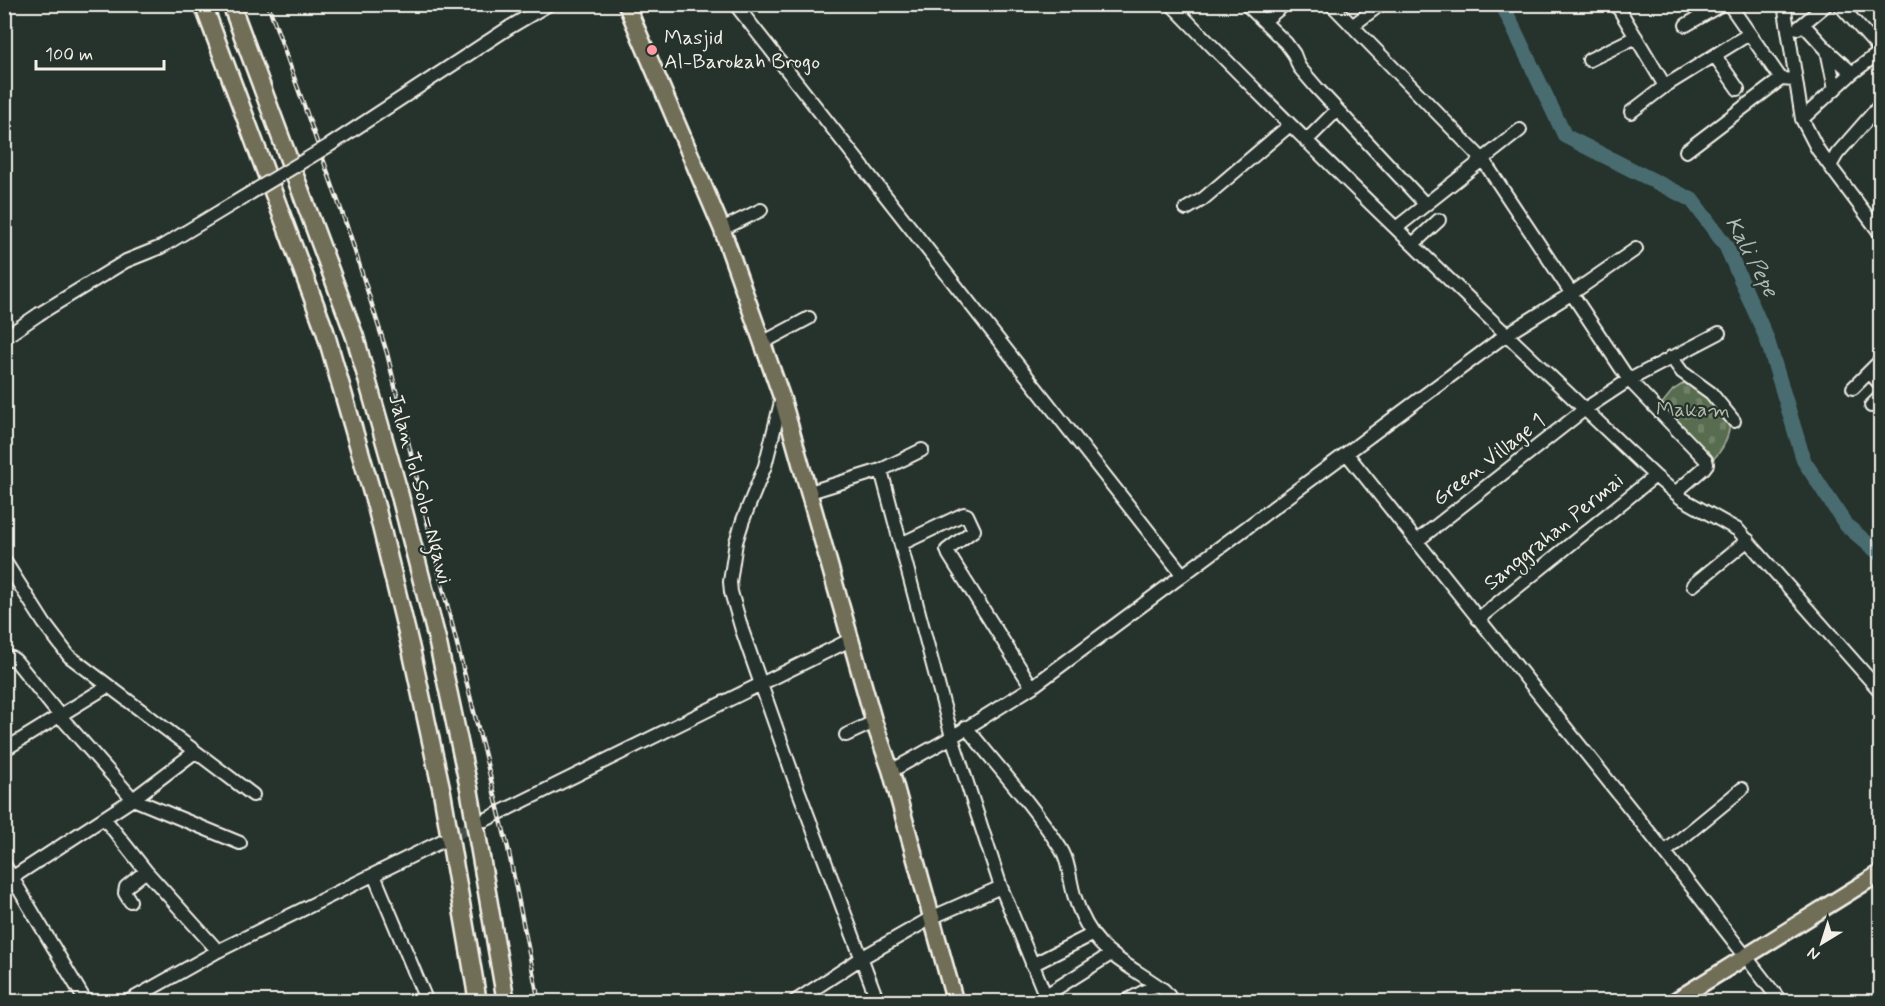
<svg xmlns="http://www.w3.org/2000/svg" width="1885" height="1006" font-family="Mynerve,sans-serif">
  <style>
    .cemetery { fill: url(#cemetery-stones); stroke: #a6ae9c; stroke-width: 1.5 }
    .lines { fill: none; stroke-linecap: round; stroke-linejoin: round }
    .river { stroke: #4a6c71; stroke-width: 15 }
    .minor-tunnel { stroke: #455049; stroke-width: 12; stroke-dasharray: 12 6; stroke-linecap: butt }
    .minor-casing { stroke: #f4f1e8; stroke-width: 16 }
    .major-casing { stroke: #f4f1e8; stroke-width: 20 }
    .highway-casing { stroke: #f4f1e8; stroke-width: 21 }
    .minor { stroke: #26332d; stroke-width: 12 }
    .major { stroke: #716e59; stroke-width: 15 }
    .highway { stroke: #716e59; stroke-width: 16 }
    .rail-casing { stroke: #f4f1e8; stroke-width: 4.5 }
    .rail { stroke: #26332d; stroke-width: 2; stroke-dasharray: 7; stroke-linecap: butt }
    .minor-bridge-casing { stroke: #f4f1e8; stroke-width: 16; stroke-linecap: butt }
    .minor-bridge { stroke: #26332d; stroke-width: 12 }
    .poi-dot { fill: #ff9aa2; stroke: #26332d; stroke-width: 2 }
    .labels { text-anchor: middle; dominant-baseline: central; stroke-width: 4.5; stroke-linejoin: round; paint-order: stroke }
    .poi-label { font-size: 21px; fill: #f4f1e8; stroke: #26332d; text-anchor: start }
    .park-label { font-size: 21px; fill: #b6bcab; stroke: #26332d }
    .street-label { font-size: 21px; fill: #f4f1e8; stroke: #26332d }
    .water-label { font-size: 22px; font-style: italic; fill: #b0bcb8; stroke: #26332d }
  </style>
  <defs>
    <pattern id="cemetery-stones" width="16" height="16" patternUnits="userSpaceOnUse" patternTransform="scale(1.5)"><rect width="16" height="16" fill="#596c4f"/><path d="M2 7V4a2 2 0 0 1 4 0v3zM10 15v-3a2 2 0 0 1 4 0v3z" fill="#718168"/></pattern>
  </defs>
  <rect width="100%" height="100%" fill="#26332d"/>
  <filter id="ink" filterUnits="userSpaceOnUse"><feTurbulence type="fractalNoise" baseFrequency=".0167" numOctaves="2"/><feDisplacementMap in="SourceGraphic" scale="12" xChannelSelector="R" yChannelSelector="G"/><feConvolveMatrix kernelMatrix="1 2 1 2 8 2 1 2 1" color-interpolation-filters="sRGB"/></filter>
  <g filter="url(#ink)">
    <path class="cemetery" d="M1689,380L1699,386L1730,421C1729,437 1724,450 1712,460L1660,406L1673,390Z"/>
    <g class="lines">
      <path class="river" d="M1502,4L1565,136L1692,200L1726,246L1767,339L1804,461L1846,525L1880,554"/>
      <path class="minor-tunnel" d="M443,840L481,822"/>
      <defs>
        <path id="minor" d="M735,4L1182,574
          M1171,4C1328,166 1492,321 1655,476L1681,498L1738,530L1880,691
          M1246,4L1286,43L1294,54L1299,67L1317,88L1425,204
          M1331,4L1483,160L1629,380L1706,460L1707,464L1704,468L1675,493
          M1616,4L1665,86
          M1729,4L1781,79
          M1784,4L1802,119L1818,150L1880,233
          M1839,4L1880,50
          M1264,21L1285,4
          M1803,24L1827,50L1852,73L1880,52
          M1686,25L1722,4
          M1352,26L1381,4
          M510,27L549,4
          M1798,28L1827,4
          M1827,50L1835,89
          M1715,56L1738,89
          M1589,60L1636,37
          M1631,112L1665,86L1749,34
          M1802,119L1852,73
          M1306,141L1337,110
          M1686,151L1781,79L1794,80
          M1830,166L1837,154L1880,105
          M1186,209L1203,199L1290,125
          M1396,228L1520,130
          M722,229L761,210
          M1413,244L1439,220
          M4,338L39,314
          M762,343L809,318
          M1671,357L1682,372L1711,393L1734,421
          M1869,372L1880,384
          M1853,388L1880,361
          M782,398L765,466L743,520L736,542L730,582L731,592L742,630L796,784L878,1002
          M1871,406L1880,397
          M1347,454L1653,837L1781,1002
          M881,470L952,737L1001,887L1048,1002
          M810,492L881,470L922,450
          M1417,541L1585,409L1629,380L1719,333
          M901,544L964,514L967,515L974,530L947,550L949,555L1032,687
          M4,560L44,623L69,656L253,795
          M1693,585L1748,540
          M1478,619L1655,476
          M4,660L12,658L16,661L60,716L133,799L240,843
          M966,727C997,766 1032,804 1059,846C1070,861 1069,881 1075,898C1093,953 1121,959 1164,990L1169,996V1002
          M846,735L874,722
          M4,750L108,686
          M891,771L952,737L1032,687L1507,334L1571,294L1636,249
          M104,818L146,871L218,951
          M485,820L852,639
          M1665,852L1742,789
          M4,864L86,1002
          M374,875L427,1002
          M4,883L133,799L195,752
          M130,901L125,893L126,887L146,871
          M1032,965L1091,935
          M1046,995L1111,954
          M127,1002L218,951L442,841
          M794,1002L863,957L933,917L1001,887
          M1124,1002L1156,985"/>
        <path id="major" d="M626,4L722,229L782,398L874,722L891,771L955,1002
          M1673,1002L1880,873"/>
        <path id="highway" d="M203,4L325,331L377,510L411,649L442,792L478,1002
          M231,4L355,337L399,492L437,639L469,788L506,1002"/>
      </defs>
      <use href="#minor" class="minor-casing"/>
      <use href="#major" class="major-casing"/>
      <use href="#highway" class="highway-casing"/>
      <use href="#minor" class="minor"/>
      <use href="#major" class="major"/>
      <use href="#highway" class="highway"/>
      <defs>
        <path id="rail" d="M268,4L350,235L387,353L441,580L508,848L539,1002"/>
      </defs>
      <use href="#rail" class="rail-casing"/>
      <use href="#rail" class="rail"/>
      <defs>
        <path id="minor-bridge" d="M39,314L126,261L161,247L330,145L510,27"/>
      </defs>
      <use href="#minor-bridge" class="minor-bridge-casing"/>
      <use href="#minor-bridge" class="minor-bridge"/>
    </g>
  </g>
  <circle class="poi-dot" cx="652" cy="50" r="6"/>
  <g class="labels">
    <g class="poi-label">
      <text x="664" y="38">Masjid<tspan x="664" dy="24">Al-Barokah Brogo</tspan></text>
    </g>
    <g class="park-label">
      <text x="1693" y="410">Makam</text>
    </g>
    <g class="street-label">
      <text transform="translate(1489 460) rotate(-38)">Green Village 1</text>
      <text transform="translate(420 489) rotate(75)">Jalan Tol Solo–Ngawi</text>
      <text transform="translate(1554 532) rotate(-39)">Sanggrahan Permai</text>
    </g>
    <g class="water-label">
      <text transform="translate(1751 257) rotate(62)">Kali Pepe</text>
    </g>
  </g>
  <rect width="1885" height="1006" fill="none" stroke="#26332d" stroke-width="24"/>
  <rect x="12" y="12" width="1861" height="982" fill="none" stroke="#f4f1e8" stroke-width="2" filter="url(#ink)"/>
  <g transform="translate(1822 943) rotate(218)" stroke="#26332d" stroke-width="4.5" paint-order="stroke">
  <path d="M0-4.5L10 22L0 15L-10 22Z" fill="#f4f1e8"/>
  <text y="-9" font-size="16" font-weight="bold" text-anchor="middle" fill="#f4f1e8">N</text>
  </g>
  <path d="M36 60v9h128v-9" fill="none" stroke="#f4f1e8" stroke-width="3"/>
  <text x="45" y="60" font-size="18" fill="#f4f1e8" stroke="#26332d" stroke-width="4.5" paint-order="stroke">100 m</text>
</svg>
